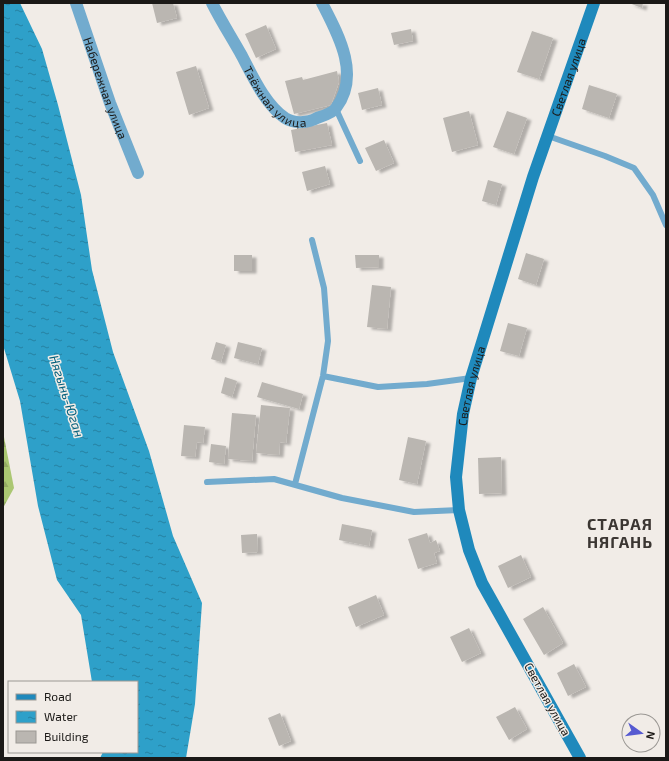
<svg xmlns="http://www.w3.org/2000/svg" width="669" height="761" font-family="'Exo 2',sans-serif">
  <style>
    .forest { fill: url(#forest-firs) }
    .water { fill: url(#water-ripples) }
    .building { fill: #bab6b1; filter: url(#shadow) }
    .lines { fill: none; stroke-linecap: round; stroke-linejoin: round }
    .lane { stroke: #72abce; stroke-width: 6 }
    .street { stroke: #72abce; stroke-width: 12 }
    .secondary { stroke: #1f89bc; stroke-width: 12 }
    .labels { text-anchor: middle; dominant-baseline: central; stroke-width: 3; stroke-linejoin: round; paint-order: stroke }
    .street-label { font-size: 12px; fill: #1b1917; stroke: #f1ece7 }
    .water-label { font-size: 13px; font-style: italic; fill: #04607c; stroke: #f1ece7 }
    .district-label { font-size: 16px; font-weight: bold; letter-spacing: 1px; fill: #3b3632; stroke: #f1ece7 }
  </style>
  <defs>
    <pattern id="forest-firs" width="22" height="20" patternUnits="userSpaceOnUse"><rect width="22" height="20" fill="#abc772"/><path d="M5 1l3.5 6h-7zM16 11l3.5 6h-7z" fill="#93aa62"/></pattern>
    <pattern id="water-ripples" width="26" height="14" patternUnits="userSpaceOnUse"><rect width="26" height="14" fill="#2ea0c9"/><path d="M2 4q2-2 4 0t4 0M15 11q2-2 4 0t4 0" fill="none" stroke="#2682a2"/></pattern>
    <filter id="shadow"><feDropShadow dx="4.5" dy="2.5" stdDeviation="1" flood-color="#0004"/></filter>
  </defs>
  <rect width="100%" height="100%" fill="#f1ece7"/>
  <path class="forest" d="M3,432L14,488L3,508Z"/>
  <path class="water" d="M3,3H20L42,49L58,105L81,195L92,270L113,352L149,451L173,536L202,603L195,704L186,758H100L103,752H137V682H92L81,615L57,580L38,506L20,401L3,345Z"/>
  <path class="building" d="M152,3H173L177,18L157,23Z
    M629,3H643L642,8Z
    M266,25L276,49L256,58L245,34Z
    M411,29L413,41L394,45L391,33Z
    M532,31L553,38L539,79L517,72Z
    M196,66L209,108L189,115L176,72Z
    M337,71L339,82L331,105L294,114L285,81L302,77L303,80Z
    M589,85L617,94L609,118L582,109Z
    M378,88L382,105L362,110L358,93Z
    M469,111L478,145L452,152L443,118Z
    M507,111L527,118L514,154L493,147Z
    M327,123L332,145L295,152L291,130Z
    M384,140L394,163L376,171L365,148Z
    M325,166L330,184L307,191L302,172Z
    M488,180L502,184L496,205L482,201Z
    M526,253L544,259L536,285L518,279Z
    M234,255H252V271H234Z
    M355,255H379V267L356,268Z
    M372,285L391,287L387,329L367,327Z
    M508,323L527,328L519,356L500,351Z
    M216,342L226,345L221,362L211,359Z
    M238,342L262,348L258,364L234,358Z
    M225,377L237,381L232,397L221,393Z
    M262,382L303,394L299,409L257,397Z
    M261,405L290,408L286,443L280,442L279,455L256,453Z
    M232,413L256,415L252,461L228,459Z
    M184,425L205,427L203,443L197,442L195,457L181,456Z
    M408,437L426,441L417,484L399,480Z
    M211,444L226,446L224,464L209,462Z
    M501,457L502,493L479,494L478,458Z
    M342,524L372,530L369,546L339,540Z
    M427,533L430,543L436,540L440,551L434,553L437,563L418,569L408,539Z
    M257,534L258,552L242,553L241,535Z
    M521,555L531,577L508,588L498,566Z
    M376,595L384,615L356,627L348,607Z
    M543,607L563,643L544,655L523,619Z
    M469,628L481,653L462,662L450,637Z
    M574,664L586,687L568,696L557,673Z
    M515,707L527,729L509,740L496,717Z
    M280,713L291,741L279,746L268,718Z"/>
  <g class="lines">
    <path class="lane" d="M336,109L360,161
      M548,136L605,156L634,168L653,195L666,225
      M323,376L378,387L427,384L471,378
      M207,482L274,479L342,498L414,512L459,510
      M295,484L323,376L328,341L324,288L312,240"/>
    <g class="street">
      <path id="s1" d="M76,3L110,103L138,173"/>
      <path id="s2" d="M212,3C221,21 232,38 242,56C253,77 265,104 285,118C294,124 308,123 317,118C323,116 333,113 336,108C361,75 338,34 322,3"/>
    </g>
    <path class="secondary" id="s3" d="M580,758L482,583L469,550L459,510L456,477L463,414L471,378L533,177L594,3"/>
  </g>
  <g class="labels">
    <g class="street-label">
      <text stroke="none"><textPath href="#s3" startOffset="727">Светлая улица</textPath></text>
      <text stroke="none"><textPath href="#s1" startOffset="90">Набережная улица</textPath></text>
      <text stroke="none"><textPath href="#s2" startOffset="116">Таёжная улица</textPath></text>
      <text stroke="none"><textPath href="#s3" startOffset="403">Светлая улица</textPath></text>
      <text transform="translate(548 699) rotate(61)">Светлая улица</text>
    </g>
    <g class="water-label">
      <text transform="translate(67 396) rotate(72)">Нягынь-Юган</text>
    </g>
    <g class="district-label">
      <text x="620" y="523">СТАРАЯ<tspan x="620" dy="18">НЯГАНЬ</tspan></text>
    </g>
  </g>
  <rect width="669" height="761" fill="none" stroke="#1b1917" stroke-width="8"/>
  <rect x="8" y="681" width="130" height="72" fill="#f1ece7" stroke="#9b9894"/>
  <rect x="16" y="694" width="20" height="6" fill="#1f89bc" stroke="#9b9894"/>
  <text x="44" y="701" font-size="12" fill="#1b1917">Road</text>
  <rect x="16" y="711" width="20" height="12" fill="url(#water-ripples)" stroke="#9b9894"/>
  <text x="44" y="721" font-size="12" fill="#1b1917">Water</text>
  <rect x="16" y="731" width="20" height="12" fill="#bab6b1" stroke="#9b9894"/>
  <text x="44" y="741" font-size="12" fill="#1b1917">Building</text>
  <g transform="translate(641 733) rotate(104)"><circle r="19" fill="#f1ece7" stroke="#9b9894"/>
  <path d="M0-3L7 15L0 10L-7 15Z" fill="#565ad1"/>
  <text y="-6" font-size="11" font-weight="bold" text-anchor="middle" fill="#1b1917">N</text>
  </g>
</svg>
